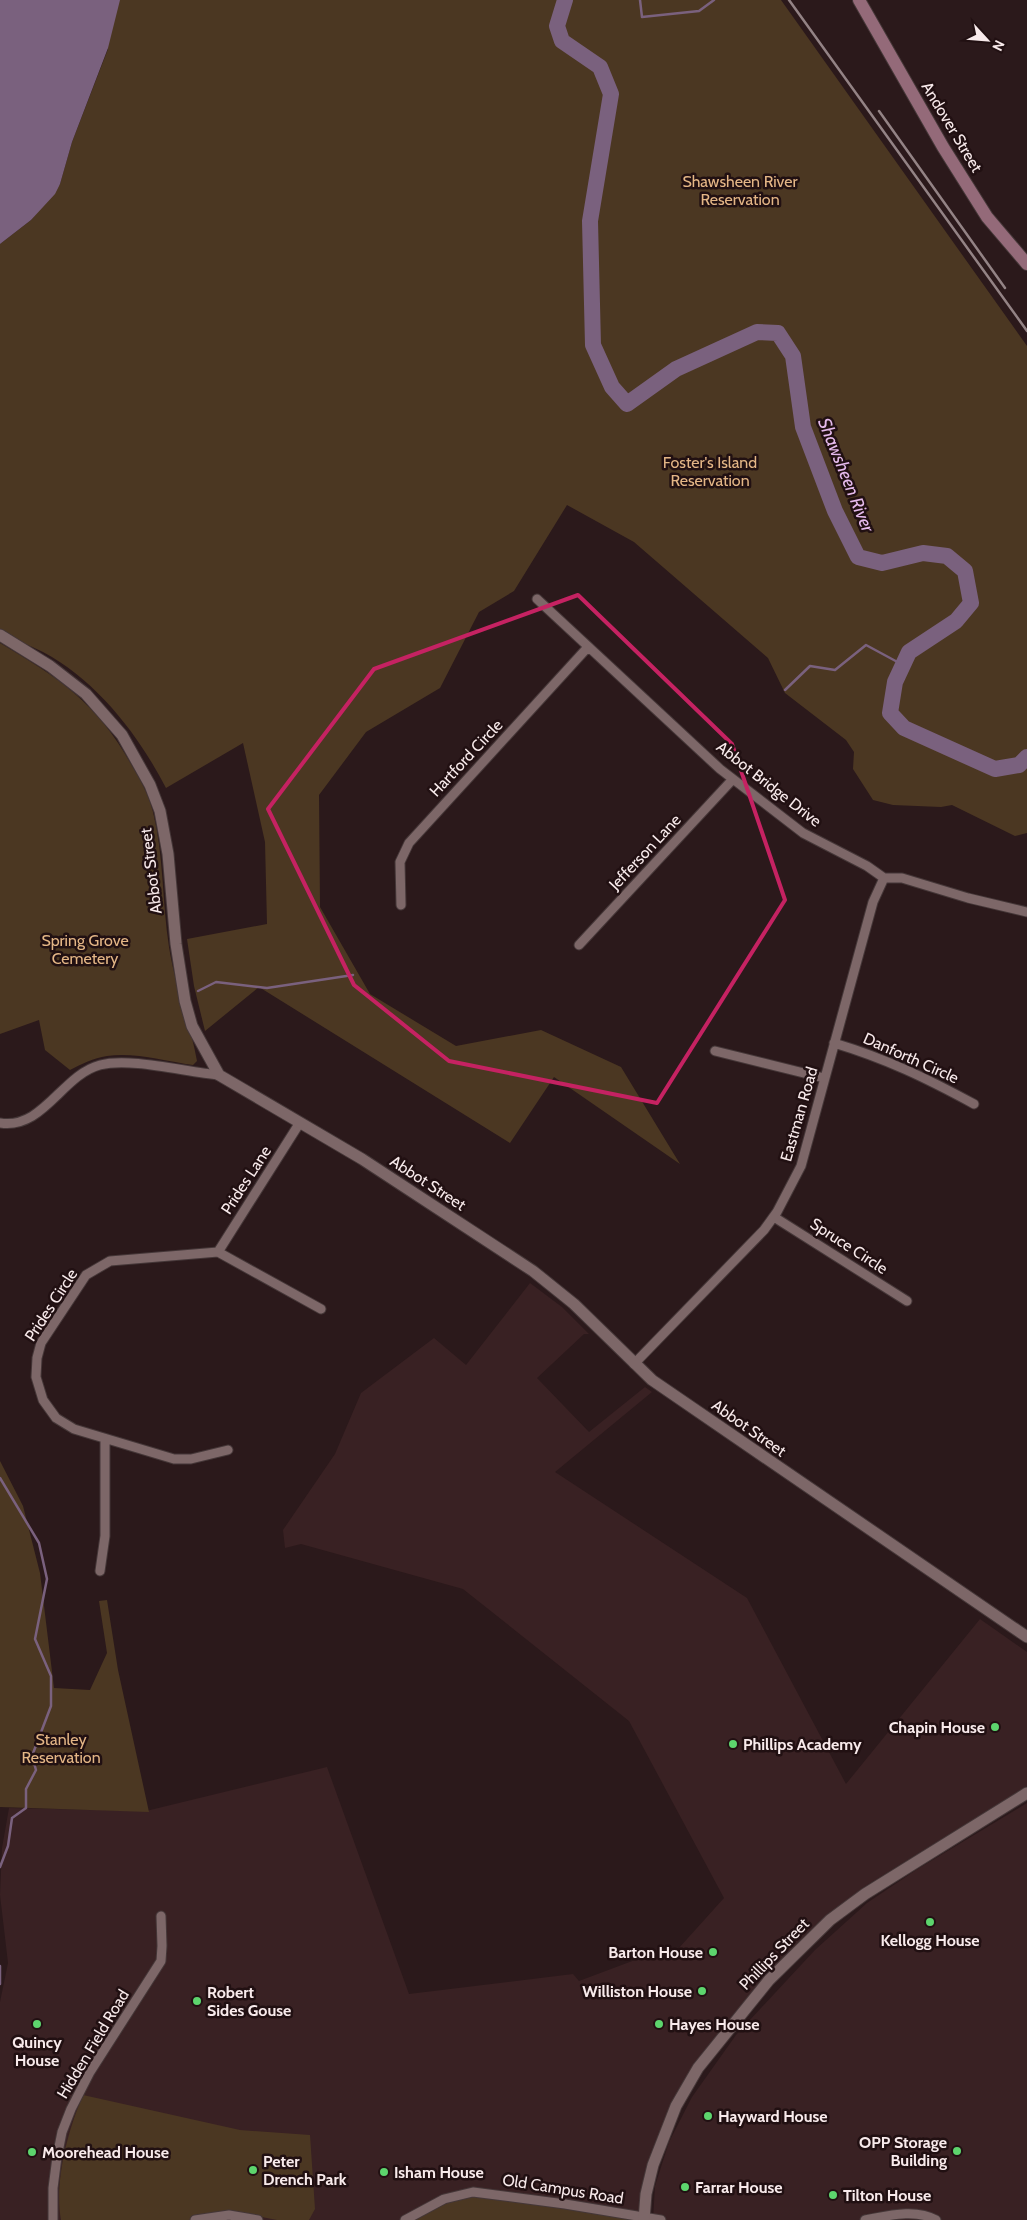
<svg xmlns="http://www.w3.org/2000/svg" width="1027" height="2220" font-family="Cabin,sans-serif">
  <style>
    .built { fill: #392123 }
    .green { fill: #4b3722 }
    .water { fill: #7a617e }
    .lines { fill: none; stroke-linecap: round; stroke-linejoin: round }
    .stream { stroke: #7a617e; stroke-width: 2.5 }
    .river { stroke: #7a617e; stroke-width: 16 }
    .minor-casing { stroke: #453738; stroke-width: 11 }
    .tertiary-casing { stroke: #453738; stroke-width: 13 }
    .secondary-casing { stroke: #453738; stroke-width: 14 }
    .minor { stroke: #7d6768; stroke-width: 9 }
    .tertiary { stroke: #7d6768; stroke-width: 11 }
    .secondary { stroke: #946a79; stroke-width: 12 }
    .rail { stroke: #938385; stroke-width: 2.5 }
    .marked { fill: none; stroke: #c52262; stroke-width: 4; stroke-linejoin: round }
    .poi-dot { fill: #5dd56d; stroke: #211012; stroke-width: 2 }
    .labels { text-anchor: middle; dominant-baseline: central; stroke-width: 5; stroke-linejoin: round; paint-order: stroke }
    .street-label { font-size: 16px; fill: #f8eaeb; stroke: #211012 }
    .park-label { font-size: 16px; fill: #e4b686; stroke: #211012 }
    .poi-label { font-size: 16px; font-weight: bold; fill: #f8eaeb; stroke: #211012; text-anchor: start }
    .water-label { font-size: 18px; font-style: italic; fill: #e5baec; stroke: #211012 }
  </style>
  <rect width="100%" height="100%" fill="#2b191b"/>
  <path class="built" d="M530,1283L562,1307L589,1334H584L537,1378L589,1432L645,1387L652,1392L555,1472L747,1598L846,1784L980,1619L1027,1652V1786L864,1887L841,1905L718,2035L644,2181L639,2220H0V2002L8,1963L0,1895L2,1848L9,1808L146,1811L327,1767L409,1994L573,1974L579,1981L643,1957L669,1959L724,1898L629,1721L463,1589L301,1544L285,1548L283,1530L335,1454L361,1393L434,1338L466,1365Z
    M1027,1803V2220H653L655,2186L669,2142L692,2097L736,2035L815,1950L867,1903L916,1870Z"/>
  <path class="green" d="M0,0H781L1027,346V833L1015,836L952,805L941,807L893,805L873,800L853,769L854,752L846,740L785,693L768,658L634,542L567,505L514,591L479,612L440,688L366,732L319,795L320,907L370,994L456,1046L541,1030L621,1067L680,1164L554,1077L510,1143L259,987L205,1031L194,986L187,939L267,924L265,842L243,743L166,788C138,734 97,681 43,652C29,645 14,640 0,633V244L31,220L60,184L72,142L108,49Z
    M0,643C59,678 97,703 131,764C140,779 149,795 153,812C164,856 162,902 169,947C175,986 190,1022 197,1061L193,1065C165,1061 134,1052 107,1056C93,1058 82,1064 70,1070L45,1050L39,1020L0,1034Z
    M0,1461L23,1506L40,1573L54,1688L90,1690L107,1653L99,1601L107,1600L118,1670L149,1812L0,1807Z
    M83,2095L240,2130L310,2135L315,2209L309,2220H277L241,2213L198,2220H61C54,2182 68,2130 83,2095Z
    M473,2192L644,2220H407L417,2213Z"/>
  <path class="water" d="M0,0H120L108,48L72,142L60,184L55,194L31,220L0,244Z"/>
  <g class="lines">
    <path class="stream" d="M640,0L642,17L699,11L714,0
      M785,690L810,666L835,670L866,645L903,665
      M198,991L216,982L267,988L353,975
      M0,1478L39,1543L47,1579L35,1639L51,1676V1706L32,1756L36,1770L26,1789V1808L12,1818L8,1846L0,1867
      M0,1966V1984"/>
    <path class="river" d="M565,0L557,26L562,41L600,67L611,94L590,221L593,345L612,387L627,404L676,369L757,332L778,333L793,356L803,427L835,511L858,557L882,563L923,553L947,556L965,571L971,603L956,621L909,652L895,682L890,713L904,728L995,769L1019,765L1027,757"/>
    <defs>
      <path id="minor" d="M537,599L720,769L803,833L867,866L884,878H902L968,898L1027,912
        M401,905L400,862L409,843L588,647
        M579,945L733,779
        M834,1043C887,1059 926,1078 974,1104
        M715,1051L824,1078
        M0,1123C43,1130 62,1075 100,1065C130,1057 185,1072 219,1075
        M774,1217L907,1301
        M218,1252L299,1124
        M634,1364L764,1230L777,1212L801,1166L873,902L884,878
        M228,1450L191,1459H174L74,1429L56,1418L43,1400L36,1377L37,1358L41,1343L86,1275L110,1261L218,1252L321,1309
        M100,1571L105,1536V1439
        M53,2220V2188L57,2157L62,2132L71,2109L90,2072L161,1961L162,1946L161,1916
        M195,2220L229,2215L258,2220
        M405,2220L444,2199L473,2192L565,2204L661,2220
        M865,2220C887,2216 915,2208 936,2220"/>
      <path id="tertiary" d="M0,635L50,666L86,694L122,735L150,785L160,811L168,854L176,944L185,1001L192,1026L219,1075L362,1159L533,1271L574,1304L652,1380L1027,1637
        M644,2220L646,2194L653,2165L676,2106L698,2068L769,1980L830,1920L865,1894L1027,1793"/>
      <path id="secondary" d="M859,0L943,147L987,217L1027,264"/>
    </defs>
    <use href="#minor" class="minor-casing"/>
    <use href="#tertiary" class="tertiary-casing"/>
    <use href="#secondary" class="secondary-casing"/>
    <use href="#minor" class="minor"/>
    <use href="#tertiary" class="tertiary"/>
    <use href="#secondary" class="secondary"/>
    <path class="rail" d="M789,0L1027,331
      M879,111L1005,288"/>
  </g>
  <path class="marked" d="M578,595L732,744L785,900L657,1103L449,1061L354,985L268,809L374,669Z"/>
  <g class="poi-dot">
    <circle cx="995" cy="1727" r="5"/>
    <circle cx="733" cy="1744" r="5"/>
    <circle cx="930" cy="1922" r="5"/>
    <circle cx="713" cy="1952" r="5"/>
    <circle cx="702" cy="1991" r="5"/>
    <circle cx="197" cy="2001" r="5"/>
    <circle cx="37" cy="2024" r="5"/>
    <circle cx="659" cy="2024" r="5"/>
    <circle cx="708" cy="2116" r="5"/>
    <circle cx="957" cy="2151" r="5"/>
    <circle cx="32" cy="2152" r="5"/>
    <circle cx="253" cy="2170" r="5"/>
    <circle cx="384" cy="2172" r="5"/>
    <circle cx="685" cy="2187" r="5"/>
    <circle cx="833" cy="2195" r="5"/>
  </g>
  <g class="labels">
    <g class="street-label">
      <text transform="translate(952 127) rotate(59)">Andover Street</text>
      <text transform="translate(466 758) rotate(-47)">Hartford Circle</text>
      <text transform="translate(769 784) rotate(38)">Abbot Bridge Drive</text>
      <text transform="translate(645 852) rotate(-47)">Jefferson Lane</text>
      <text transform="translate(151 871) rotate(-97)">Abbot Street</text>
      <text transform="translate(911 1058) rotate(24)">Danforth Circle</text>
      <text transform="translate(799 1114) rotate(-74)">Eastman Road</text>
      <text transform="translate(246 1180) rotate(-57)">Prides Lane</text>
      <text transform="translate(428 1183) rotate(33)">Abbot Street</text>
      <text transform="translate(849 1246) rotate(33)">Spruce Circle</text>
      <text transform="translate(51 1305) rotate(-57)">Prides Circle</text>
      <text transform="translate(749 1428) rotate(35)">Abbot Street</text>
      <text transform="translate(774 1954) rotate(-46)">Phillips Street</text>
      <text transform="translate(93 2044) rotate(-59)">Hidden Field Road</text>
      <text transform="translate(563 2189) rotate(9)">Old Campus Road</text>
    </g>
    <g class="park-label">
      <text x="740" y="181">Shawsheen River<tspan x="740" dy="18">Reservation</tspan></text>
      <text x="710" y="462">Foster's Island<tspan x="710" dy="18">Reservation</tspan></text>
      <text x="85" y="940">Spring Grove<tspan x="85" dy="18">Cemetery</tspan></text>
      <text x="61" y="1739">Stanley<tspan x="61" dy="18">Reservation</tspan></text>
    </g>
    <g class="poi-label">
      <text x="985" y="1727" text-anchor="end">Chapin House</text>
      <text x="743" y="1744">Phillips Academy</text>
      <text x="930" y="1940" text-anchor="middle">Kellogg House</text>
      <text x="703" y="1952" text-anchor="end">Barton House</text>
      <text x="692" y="1991" text-anchor="end">Williston House</text>
      <text x="207" y="1992">Robert<tspan x="207" dy="18">Sides Gouse</tspan></text>
      <text x="669" y="2024">Hayes House</text>
      <text x="37" y="2042" text-anchor="middle">Quincy<tspan x="37" dy="18">House</tspan></text>
      <text x="718" y="2116">Hayward House</text>
      <text x="947" y="2142" text-anchor="end">OPP Storage<tspan x="947" dy="18">Building</tspan></text>
      <text x="42" y="2152">Moorehead House</text>
      <text x="263" y="2161">Peter<tspan x="263" dy="18">Drench Park</tspan></text>
      <text x="394" y="2172">Isham House</text>
      <text x="695" y="2187">Farrar House</text>
      <text x="843" y="2195">Tilton House</text>
    </g>
    <g class="water-label">
      <text transform="translate(846 475) rotate(68)">Shawsheen River</text>
    </g>
  </g>
  <g transform="translate(987 40) rotate(116)" stroke="#211012" stroke-width="4" paint-order="stroke">
  <path d="M0-4L9 19L0 12L-9 19Z" fill="#f8eaeb"/>
  <text y="-8" font-size="14" font-weight="bold" text-anchor="middle" fill="#f8eaeb">N</text>
  </g>
</svg>
